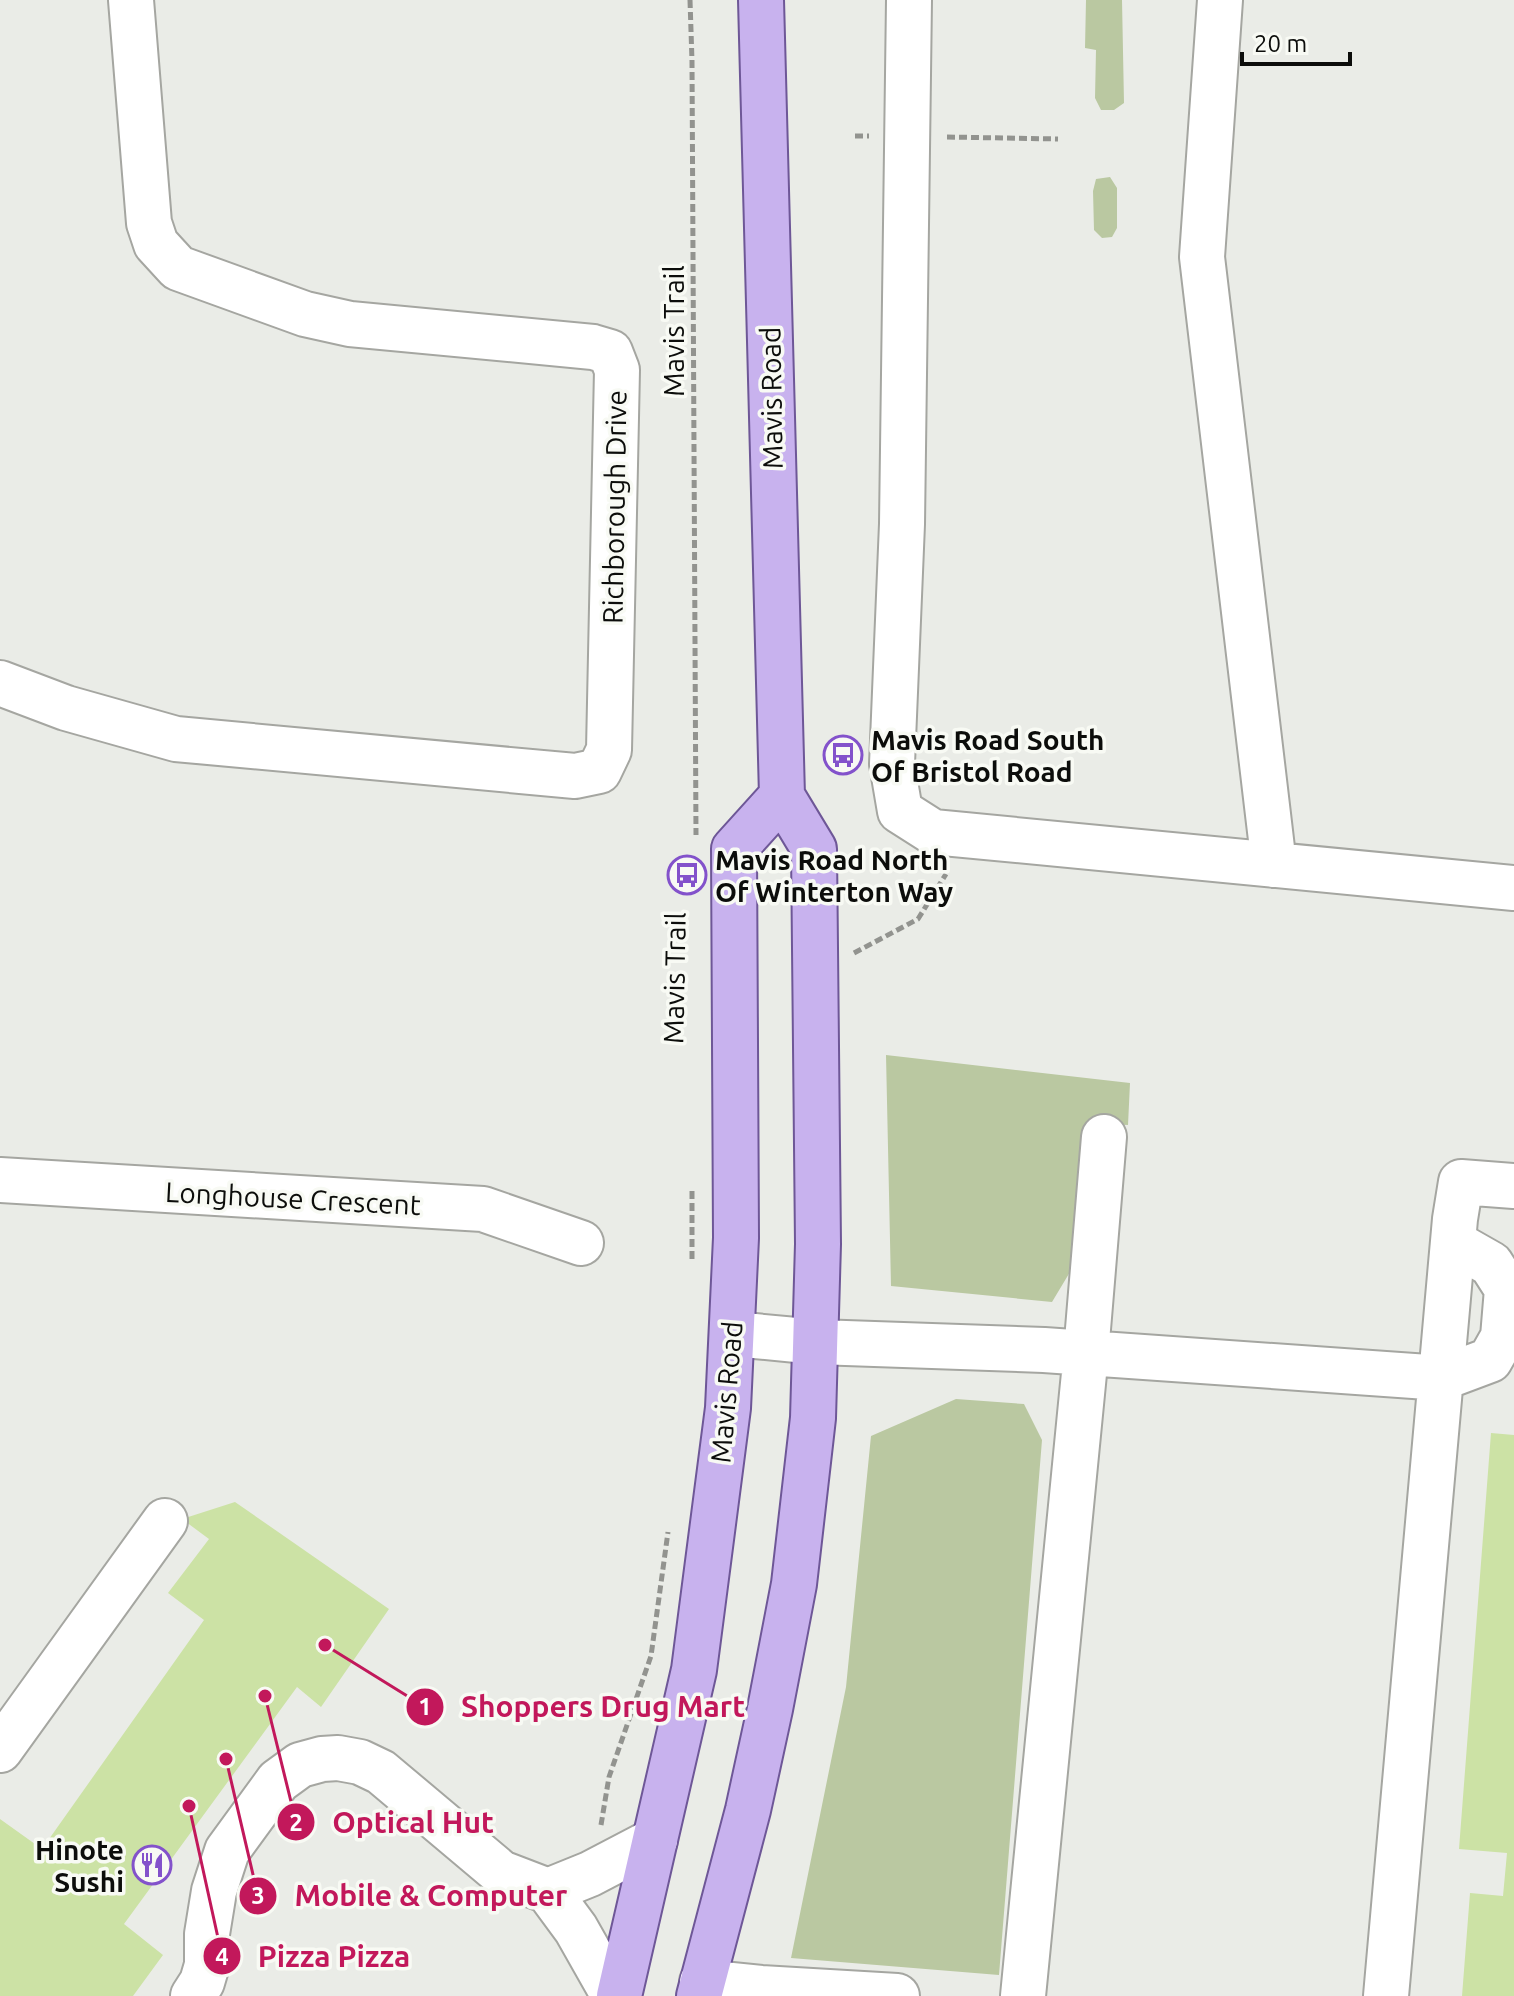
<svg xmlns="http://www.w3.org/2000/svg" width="1514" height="1996" font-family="Ubuntu,sans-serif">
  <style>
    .green { fill: #bac8a1 }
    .building { fill: #cce2a5 }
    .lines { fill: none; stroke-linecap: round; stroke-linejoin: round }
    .minor-casing { stroke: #a5a6a1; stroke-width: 48 }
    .major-casing { stroke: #6e5797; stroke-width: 48 }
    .path { stroke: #92938f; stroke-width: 5; stroke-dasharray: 8 4; stroke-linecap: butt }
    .minor { stroke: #fff; stroke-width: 44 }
    .major { stroke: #c8b2ee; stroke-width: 44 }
    .labels { text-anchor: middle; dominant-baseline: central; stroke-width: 7; stroke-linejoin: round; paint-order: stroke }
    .street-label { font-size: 28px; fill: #0c0d0b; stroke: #f8faf4 }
    .poi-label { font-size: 28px; font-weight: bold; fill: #0c0d0b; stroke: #f8faf4; text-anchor: start }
    .leader { fill: none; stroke: #c2185b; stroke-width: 3 }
    .callout-dot { fill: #c2185b; stroke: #f8faf4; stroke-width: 3 }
    .mark-label { font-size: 24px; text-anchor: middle; font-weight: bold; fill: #fff }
    .callout-label { font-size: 30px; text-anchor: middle; font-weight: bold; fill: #c2185b; stroke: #f8faf4; stroke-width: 7; stroke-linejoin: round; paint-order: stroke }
  </style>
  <rect width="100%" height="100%" fill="#eaece7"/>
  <path class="green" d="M1086,0H1122L1124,103L1114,110H1101L1095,98L1096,50L1085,48Z
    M1110,177L1117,188V228L1112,237L1102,238L1094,230L1093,191L1096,179Z
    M886,1055L1130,1083L1128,1125L1088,1123L1076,1262L1052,1302L891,1286Z
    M956,1399L1024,1404L1042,1440L999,1975L791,1958L846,1687L871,1436Z"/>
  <path class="building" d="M1491,1433L1514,1435V1996H1462L1470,1893L1503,1896L1507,1853L1459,1849Z
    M235,1502L389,1609L321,1707L297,1687L124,1924L163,1955L133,1996H0V1819L42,1849L204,1620L168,1593L209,1539L182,1519Z"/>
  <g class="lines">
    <defs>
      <path id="minor" d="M909,0L902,524L892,764L900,811L933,832L1514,888
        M1220,0L1202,257L1274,865
        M0,683L66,708L176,739L575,776L599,771L609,750L617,370L610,352L593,347L350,324L305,314L178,268L156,244L149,223L131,0
        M0,1180L483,1209L581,1243
        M733,1334L817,1342L1044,1350L1442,1378L1490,1360L1503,1337L1507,1289L1491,1264L1454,1243
        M0,1750L165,1521
        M548,1891L576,1929L614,1996
        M702,1982L761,1988L897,1996
        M193,1996L202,1982L207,1965V1934L214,1891L227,1851L278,1781L300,1765L322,1759L338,1758L360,1762L381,1772L501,1873L548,1891L590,1874L655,1840
        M1023,1996L1086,1353L1104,1137
        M1386,1996L1455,1219L1461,1182L1514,1186"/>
      <path id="major" d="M619,1996L694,1670L728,1408L736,1238L734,849L782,796
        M699,1996L748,1810L770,1709L794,1584L813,1418L818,1244L814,849L782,796L761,0"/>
    </defs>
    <use href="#minor" class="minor-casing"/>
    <use href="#major" class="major-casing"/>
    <path class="path" d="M690,0L692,61L696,835
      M855,136H869
      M947,137L1058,139
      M854,953L918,919L946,874
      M692,1259V1189
      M601,1825L609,1777L651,1656L668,1532"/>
    <use href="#minor" class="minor"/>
    <use href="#major" class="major"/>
  </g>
  <defs>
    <symbol id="bus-ring" viewBox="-11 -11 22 22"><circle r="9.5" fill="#f8faf4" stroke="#8352cb" stroke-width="1.5"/><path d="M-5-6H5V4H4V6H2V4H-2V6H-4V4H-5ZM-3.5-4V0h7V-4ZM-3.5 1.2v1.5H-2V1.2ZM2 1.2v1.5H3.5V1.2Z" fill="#8352cb"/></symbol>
    <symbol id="restaurant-ring" viewBox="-11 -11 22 22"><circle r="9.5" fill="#f8faf4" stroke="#8352cb" stroke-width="1.5"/><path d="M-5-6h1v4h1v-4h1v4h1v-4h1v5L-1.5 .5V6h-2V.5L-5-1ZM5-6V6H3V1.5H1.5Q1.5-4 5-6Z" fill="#8352cb"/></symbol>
  </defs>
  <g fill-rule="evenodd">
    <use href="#bus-ring" x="821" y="733" width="44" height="44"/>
    <use href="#bus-ring" x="665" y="853" width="44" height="44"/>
    <use href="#restaurant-ring" x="130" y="1843" width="44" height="44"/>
  </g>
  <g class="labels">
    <g class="street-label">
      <text transform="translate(673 331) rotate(-90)">Mavis Trail</text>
      <text transform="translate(771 398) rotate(-91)">Mavis Road</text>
      <text transform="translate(614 507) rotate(-89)">Richborough Drive</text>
      <text transform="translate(674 978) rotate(-89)">Mavis Trail</text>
      <text transform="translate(293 1198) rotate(3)">Longhouse Crescent</text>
      <text transform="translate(726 1392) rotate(-85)">Mavis Road</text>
    </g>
    <g class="poi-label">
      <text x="871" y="739">Mavis Road South<tspan x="871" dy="32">Of Bristol Road</tspan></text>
      <text x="715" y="859">Mavis Road North<tspan x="715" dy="32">Of Winterton Way</tspan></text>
      <text x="124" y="1849" text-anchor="end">Hinote<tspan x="124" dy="32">Sushi</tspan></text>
    </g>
  </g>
  <path class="leader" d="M325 1645L425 1707M265 1696L296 1822M226 1759L258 1896M189 1806L222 1956"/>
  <g class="callout-dot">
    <circle cx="325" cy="1645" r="8"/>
    <circle cx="265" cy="1696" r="8"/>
    <circle cx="226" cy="1759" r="8"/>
    <circle cx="189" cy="1806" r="8"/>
    <circle cx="425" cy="1707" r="20"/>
    <circle cx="296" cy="1822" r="20"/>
    <circle cx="258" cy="1896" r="20"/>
    <circle cx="222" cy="1956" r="20"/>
  </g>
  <g class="mark-label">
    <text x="425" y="1715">1</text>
    <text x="296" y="1831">2</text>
    <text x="258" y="1904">3</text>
    <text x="222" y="1965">4</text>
  </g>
  <g class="callout-label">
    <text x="603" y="1717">Shoppers Drug Mart</text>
    <text x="413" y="1833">Optical Hut</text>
    <text x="431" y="1906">Mobile &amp; Computer</text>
    <text x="334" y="1967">Pizza Pizza</text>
  </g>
  <path d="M1242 52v12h108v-12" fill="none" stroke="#0c0d0b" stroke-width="4"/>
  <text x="1254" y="52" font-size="24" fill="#0c0d0b" stroke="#f8faf4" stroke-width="6" paint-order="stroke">20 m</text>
</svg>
